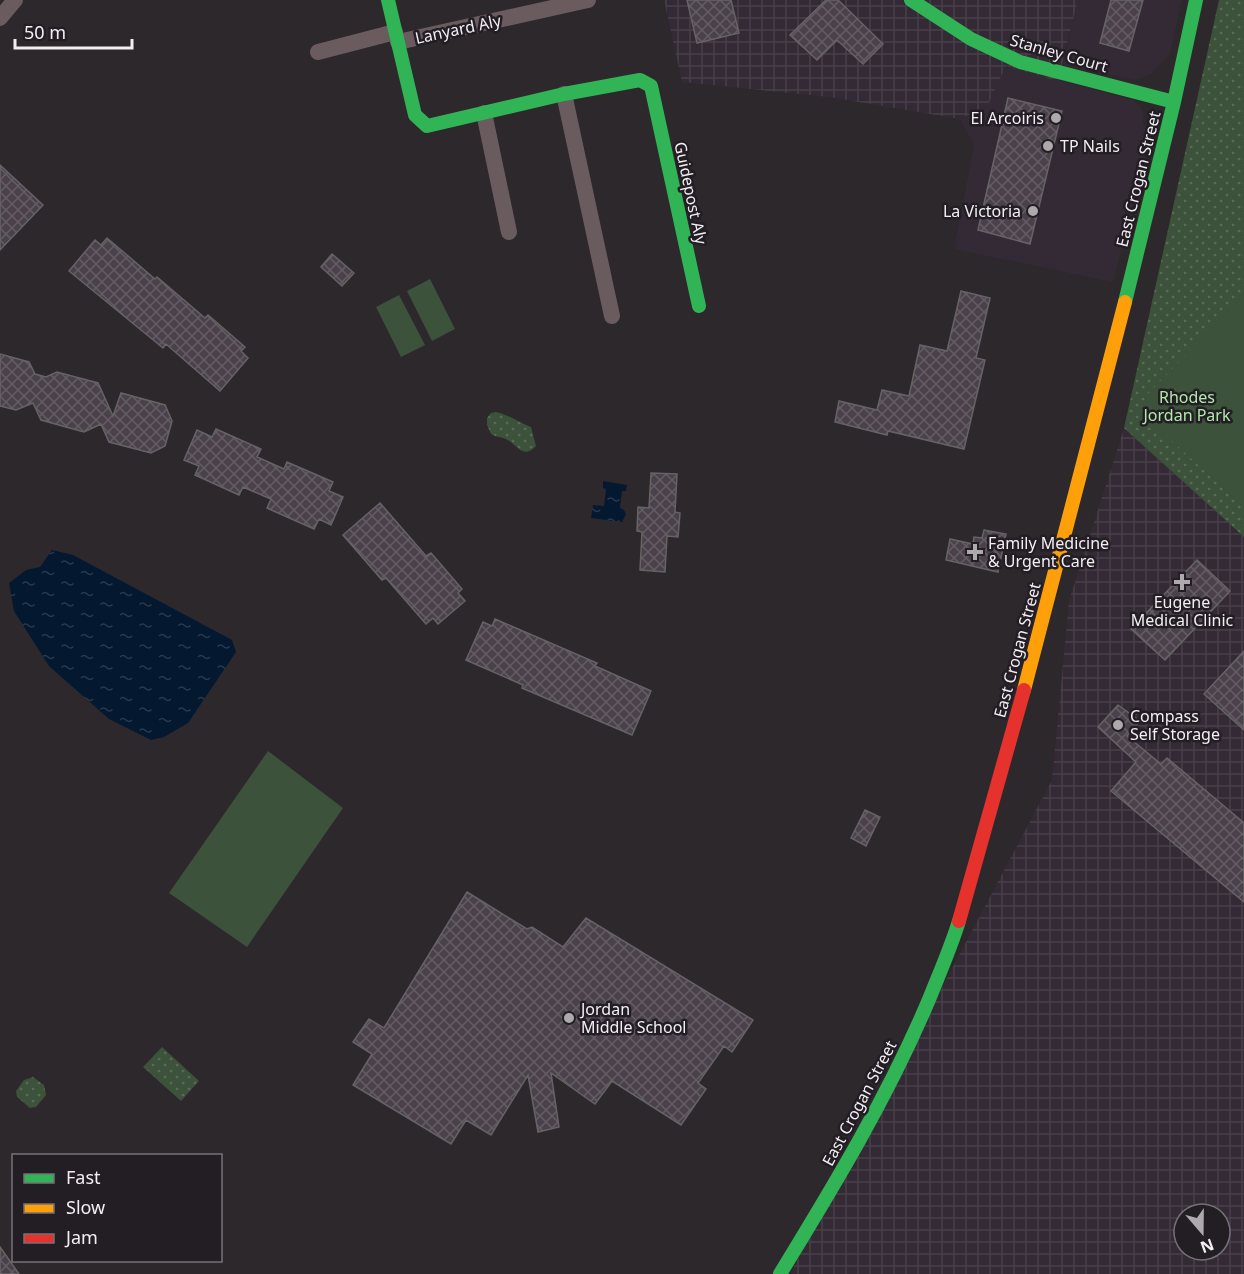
<svg xmlns="http://www.w3.org/2000/svg" width="1244" height="1274" font-family="'Noto Sans',sans-serif">
  <style>
    .built { fill: #342a35 }
    .industrial { fill: url(#industrial-grid); fill-rule: evenodd }
    .park { fill: url(#park-dots) }
    .pitch { fill: #3c523a }
    .water { fill: url(#water-ripples) }
    .building { fill: url(#building-cross-hatch); stroke: #666366; stroke-width: 1.5 }
    .lines { fill: none; stroke-linecap: round; stroke-linejoin: round }
    .street { stroke: #695b5e; stroke-width: 16 }
    .fast { stroke: #30b455; stroke-width: 14 }
    .slow { stroke: #ff9f0a; stroke-width: 14 }
    .jam { stroke: #e5322d; stroke-width: 14 }
    .poi-dot { fill: #ada9ad; stroke: #231d24; stroke-width: 2 }
    .labels { text-anchor: middle; dominant-baseline: central; stroke-width: 5; stroke-linejoin: round; paint-order: stroke }
    .street-label { font-size: 16px; fill: #f2eef3; stroke: #231d24 }
    .poi-label { font-size: 16px; fill: #f2eef3; stroke: #231d24; text-anchor: start }
    .park-label { font-size: 16px; fill: #b0eaa9; stroke: #231d24 }
  </style>
  <defs>
    <pattern id="industrial-grid" width="8" height="8" patternUnits="userSpaceOnUse" patternTransform="scale(1.5)"><rect width="8" height="8" fill="#342a35"/><path d="M0 4h8M4 0v8" fill="none" stroke="#483f49"/></pattern>
    <pattern id="park-dots" width="8" height="8" patternUnits="userSpaceOnUse" patternTransform="scale(1.5)"><rect width="8" height="8" fill="#3c523a"/><path d="M2 2h.1M6 6h.1" fill="none" stroke="#596b57" stroke-width="1.8" stroke-linecap="round"/></pattern>
    <pattern id="water-ripples" width="26" height="14" patternUnits="userSpaceOnUse" patternTransform="scale(1.5)"><rect width="26" height="14" fill="#041830"/><path d="M2 4q2-2 4 0t4 0M15 11q2-2 4 0t4 0" fill="none" stroke="#293a4e"/></pattern>
    <pattern id="building-cross-hatch" width="8" height="8" patternUnits="userSpaceOnUse" patternTransform="scale(1.5)"><rect width="8" height="8" fill="#4a414a"/><path d="M0 0l8 8M0 8l8-8" fill="none" stroke="#655d65"/></pattern>
  </defs>
  <rect width="100%" height="100%" fill="#2c282c"/>
  <path class="built" d="M1078,0H1182L1170,54L1151,74L1136,80L1063,65Z
    M1006,66L1133,100L1140,106L1144,115L1143,123L1150,134L1113,282L954,249L974,145L960,119L987,107Z"/>
  <path class="industrial" d="M664,0H1078L1058,81L1006,66L987,107L960,119L829,97L682,82Z
    M1124,428L1244,537V1274H790L1052,780L1069,601ZM1184,1214H1220V1250H1184Z"/>
  <path class="park" d="M1219,0H1244V537L1124,428Z
    M496,412C510,415 519,423 531,427L536,446C522,460 518,445 506,439C501,437 496,437 491,434L487,425V418L491,413Z
    M162,1047L199,1081L181,1101L143,1067Z
    M33,1077L44,1085L46,1095L36,1107L30,1108L17,1097L16,1091L24,1080Z"/>
  <path class="pitch" d="M430,279L455,329L432,341L407,291Z
    M399,295L425,345L401,357L376,307Z
    M1244,295V507L1149,420L1145,397Z
    M268,751L343,808L247,947L169,893Z"/>
  <path class="water" d="M603,481L627,485L626,491H622L620,508L624,510L626,514L622,522L591,518L593,505L604,506L606,489L603,488Z
    M52,550L73,555L232,640L236,652L188,723L164,737L151,740L109,719L49,666L14,611L9,583L26,570L40,567Z"/>
  <path class="building" d="M687,0H731L739,33L697,43Z
    M826,0H838L883,44L863,64L837,40L817,60L790,35Z
    M1111,0H1143L1129,51L1100,43Z
    M1008,98L1062,111L1030,244L978,230Z
    M0,165L43,205L0,250Z
    M107,238L155,279L157,277L205,318L208,315L245,347L241,351L248,358L220,391L166,344L163,348L69,271L95,240L101,245Z
    M332,254L354,273L342,286L321,267Z
    M961,291L990,298L976,358L985,360L964,449L888,431L887,435L835,422L839,401L877,410L882,390L909,396L920,345L947,351Z
    M0,354L29,362L35,374L46,377L57,372L98,383L113,416L121,393L165,405L172,421L165,446L151,453L109,442L101,424L84,432L41,420L33,403L16,410L0,406Z
    M216,429L261,449L257,457L284,469L287,462L333,482L329,491L343,497L331,525L319,519L314,529L267,508L271,499L243,487L239,495L195,475L199,466L184,460L197,430L212,437Z
    M651,473L677,474L675,512L680,513L678,537L667,536L665,572L640,570L642,532L637,531L638,507L649,508Z
    M380,503L426,556L431,553L462,589L458,593L465,601L438,624L433,618L426,624L386,578L382,580L343,535Z
    M984,530L1006,534L998,572L946,560L950,539L973,544L974,537L982,538Z
    M1197,560L1230,591L1165,660L1131,629Z
    M495,619L597,663L595,666L651,691L632,735L522,688L523,685L466,660L483,622L492,626Z
    M1244,651V730L1204,694Z
    M1118,705L1140,721L1127,736L1161,764L1167,758L1244,823V902L1111,791L1136,762L1098,727Z
    M865,810L880,817L866,846L851,838Z
    M467,892L527,929L532,927L563,947L586,918L753,1020L732,1052L724,1046L698,1083L706,1089L681,1125L612,1081L595,1104L551,1073L559,1127L538,1132L528,1075L491,1135L466,1120L451,1144L353,1085L372,1054L353,1042L369,1019L384,1028Z
    M0,1247L19,1274H0Z"/>
  <g class="lines">
    <path class="street" d="M0,18L15,0
      M398,42L588,0
      M318,52L395,32
      M564,94L612,316
      M484,113L509,232"/>
    <path class="fast" d="M388,0L415,115L427,126L564,94L640,80L651,86L699,306
      M911,0L971,39L1020,62L1174,102
      M1125,302L1174,102L1196,0
      M780,1274C835,1184 889,1095 930,997C940,972 951,947 959,921"/>
    <path class="slow" d="M1024,690L1125,302"/>
    <path class="jam" d="M959,921L1024,690"/>
  </g>
  <g class="poi-dot">
    <circle cx="1056" cy="118" r="6"/>
    <circle cx="1048" cy="146" r="6"/>
    <circle cx="1033" cy="211" r="6"/>
    <path d="M972 543h6v6h6v6h-6v6h-6v-6h-6v-6h6z"/>
    <path d="M1179 573h6v6h6v6h-6v6h-6v-6h-6v-6h6z"/>
    <circle cx="1118" cy="725" r="6"/>
    <circle cx="569" cy="1018" r="6"/>
  </g>
  <g class="labels">
    <g class="street-label">
      <text transform="translate(458 29) rotate(-12)">Lanyard Aly</text>
      <text transform="translate(1059 53) rotate(16)">Stanley Court</text>
      <text transform="translate(1138 179) rotate(-76)">East Crogan Street</text>
      <text transform="translate(691 193) rotate(78)">Guidepost Aly</text>
      <text transform="translate(1017 650) rotate(-75)">East Crogan Street</text>
      <text transform="translate(859 1103) rotate(-62)">East Crogan Street</text>
    </g>
    <g class="poi-label">
      <text x="1044" y="118" text-anchor="end">El Arcoiris</text>
      <text x="1060" y="146">TP Nails</text>
      <text x="1021" y="211" text-anchor="end">La Victoria</text>
      <text x="988" y="543">Family Medicine<tspan x="988" dy="18">&amp; Urgent Care</tspan></text>
      <text x="1182" y="602" text-anchor="middle">Eugene<tspan x="1182" dy="18">Medical Clinic</tspan></text>
      <text x="1130" y="716">Compass<tspan x="1130" dy="18">Self Storage</tspan></text>
      <text x="581" y="1009">Jordan<tspan x="581" dy="18">Middle School</tspan></text>
    </g>
    <g class="park-label">
      <text x="1187" y="397">Rhodes<tspan x="1187" dy="18">Jordan Park</tspan></text>
    </g>
  </g>
  <rect x="12" y="1154" width="210" height="108" fill="#231d24" stroke="#767177" stroke-width="1.5"/>
  <rect x="24" y="1174" width="30" height="9" fill="#30b455" stroke="#767177" stroke-width="1.5"/>
  <text x="66" y="1184" font-size="18" fill="#f2eef3">Fast</text>
  <rect x="24" y="1204" width="30" height="9" fill="#ff9f0a" stroke="#767177" stroke-width="1.5"/>
  <text x="66" y="1214" font-size="18" fill="#f2eef3">Slow</text>
  <rect x="24" y="1234" width="30" height="9" fill="#e5322d" stroke="#767177" stroke-width="1.5"/>
  <text x="66" y="1244" font-size="18" fill="#f2eef3">Jam</text>
  <g transform="translate(1202 1232) rotate(160)"><circle r="28" fill="#231d24" stroke="#767177" stroke-width="1.5"/>
  <path d="M0-4.5L10 22L0 15L-10 22Z" fill="#ada9ad"/>
  <text y="-9" font-size="16" font-weight="bold" text-anchor="middle" fill="#f2eef3">N</text>
  </g>
  <path d="M15 39v9h117v-9" fill="none" stroke="#f2eef3" stroke-width="3"/>
  <text x="24" y="39" font-size="18" fill="#f2eef3" stroke="#231d24" stroke-width="4.5" paint-order="stroke">50 m</text>
</svg>
